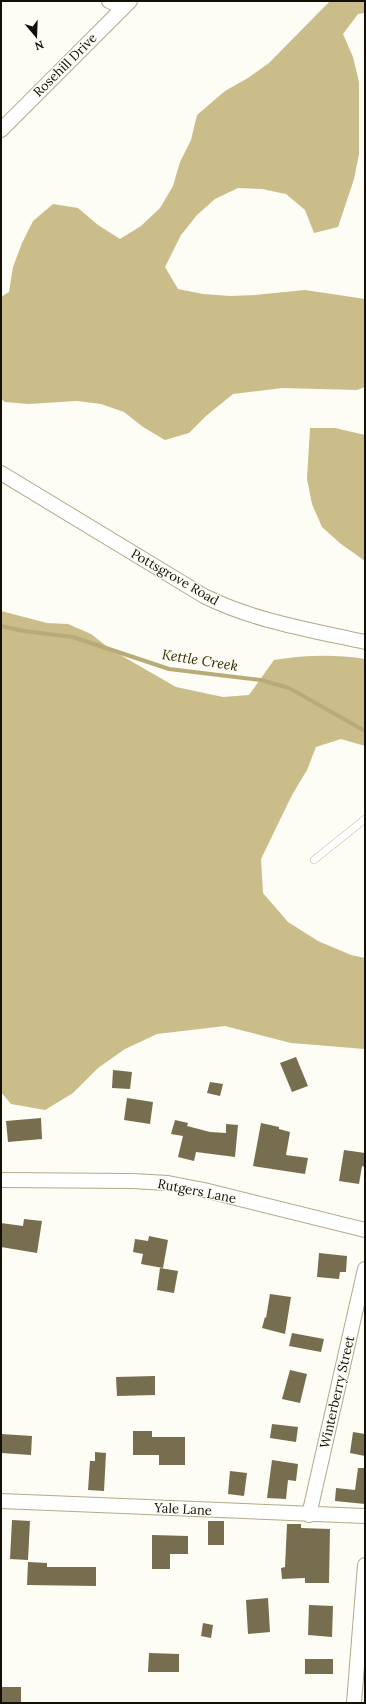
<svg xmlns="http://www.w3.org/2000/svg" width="366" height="1704" font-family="Lora,serif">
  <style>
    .forest { fill: #cabd89 }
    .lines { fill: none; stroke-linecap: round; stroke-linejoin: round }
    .stream { stroke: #b8ab78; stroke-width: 4 }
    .building { fill: #766e4f }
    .service-casing { stroke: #b2aa89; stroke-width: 8 }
    .minor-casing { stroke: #b2aa89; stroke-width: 16 }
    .service { stroke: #fff; stroke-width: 7 }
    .minor { stroke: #fff; stroke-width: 14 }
    .labels { text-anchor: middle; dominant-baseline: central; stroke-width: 3; stroke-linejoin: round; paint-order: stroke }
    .street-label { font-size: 13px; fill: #120f04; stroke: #fdfcf5 }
    .water-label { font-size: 14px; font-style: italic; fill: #352c00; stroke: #fdfcf5 }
  </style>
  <rect width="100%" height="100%" fill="#fdfcf5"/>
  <path class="forest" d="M330,1H365V13L358,14L343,34L353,57L359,82V154L354,179L338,227L314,233L305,210L286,194L262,189L238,188L215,199L197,215L181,235L165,267L178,289L203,294L230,296L255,295L305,290L365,299V387L357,390L282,388L233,394L206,416L189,433L165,440L143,427L124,412L101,404L77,401L29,404L5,402L1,399V297L9,292L13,267L22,243L33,221L53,204L78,208L98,225L120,239L141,226L160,208L173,186L180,162L191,140L197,115L225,91L248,78L269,63Z
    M310,428H335L365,435V561L341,544L322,527L312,504L307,479Z
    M1,611L47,623L68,624L91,634L110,649L176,687L223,697L249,695L274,660C304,655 335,654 365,659V746L341,739L316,747L307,770L292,795L261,859L263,893L288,922L318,941L351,955L365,958V1049L291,1043L225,1026L157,1034L125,1049L98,1068L73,1093L45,1110L11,1104L1,1092Z"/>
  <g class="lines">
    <path class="stream" d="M1,626L24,631L73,637L169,669L261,680L289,688L365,731"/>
  </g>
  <path class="building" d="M296,1057L308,1086L292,1092L280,1063Z
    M113,1070L132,1072L130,1089L112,1088Z
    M210,1082L223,1084L220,1096L207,1093Z
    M127,1098L153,1102L150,1124L124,1120Z
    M41,1118L42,1139L8,1142L6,1121Z
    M175,1120L188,1123L187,1126L210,1132L226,1133V1124L238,1125L235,1157L196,1152L194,1161L178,1157L183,1136L171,1134Z
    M261,1123L279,1127V1129L290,1132L286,1155L308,1158L305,1174L253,1166Z
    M344,1150L365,1153V1167L362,1166L359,1184L339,1181Z
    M24,1219L42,1221L37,1253L1,1247V1223L23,1226Z
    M149,1236L168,1240L163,1268L141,1264L143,1254L133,1252L135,1239L148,1241Z
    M319,1253L347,1256L346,1272H340L339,1279L317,1277Z
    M160,1268L178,1271L174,1293L157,1290Z
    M270,1294L291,1297L285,1334L262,1328L265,1317L266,1318Z
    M292,1333L324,1339L321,1352L289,1346Z
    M290,1370L307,1374L300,1403L282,1399Z
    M155,1376V1395L117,1396L116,1377Z
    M272,1424L298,1427L296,1442L270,1438Z
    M133,1431H152V1437H185V1465H159V1455H133Z
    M353,1432L365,1434V1456L350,1453Z
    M1,1434L32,1436L31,1455L1,1453Z
    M95,1452L106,1453L104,1491L88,1490L90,1461H95Z
    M272,1460L298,1464L296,1481L288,1480L286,1499L267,1498Z
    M358,1468H365V1504L335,1501L336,1488L355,1490Z
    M230,1471L247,1473L244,1496L228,1494Z
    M12,1520L30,1521L28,1560L10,1559Z
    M208,1521H224V1545H208Z
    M287,1524H301V1528L330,1529L329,1583H305V1578L282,1579L281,1568L285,1567Z
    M152,1535L188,1536V1554H170V1569H152Z
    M28,1562L47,1563V1567H96V1586L27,1585Z
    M268,1598L270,1632L248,1634L246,1600Z
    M309,1605L333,1606L332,1637L308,1635Z
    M203,1623L213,1625L211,1638L201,1636Z
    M149,1653L179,1654V1672H148Z
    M305,1659H333V1674H305Z
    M1,1687H21V1703H1Z"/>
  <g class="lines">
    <defs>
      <path id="service" d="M314,860L365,819"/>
      <path id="minor" d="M109,1L123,7
        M1,130L130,1
        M1,473L204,596C254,621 311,630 365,642
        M1,1180L132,1181L168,1183L204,1190L365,1230
        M1,1501L365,1516
        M309,1515L365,1269
        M354,1703L365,1565"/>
    </defs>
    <use href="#service" class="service-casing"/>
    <use href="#minor" class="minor-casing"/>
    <use href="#service" class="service"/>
    <use href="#minor" class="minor"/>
  </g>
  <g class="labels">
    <g class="street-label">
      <text transform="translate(65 65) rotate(-45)">Rosehill Drive</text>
      <text transform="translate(175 577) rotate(30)">Pottsgrove Road</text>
      <text transform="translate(197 1191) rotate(11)">Rutgers Lane</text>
      <text transform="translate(337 1392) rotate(-77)">Winterberry Street</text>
      <text transform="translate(183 1509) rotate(3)">Yale Lane</text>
    </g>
    <g class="water-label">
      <text transform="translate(200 660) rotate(9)">Kettle Creek</text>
    </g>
  </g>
  <rect width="366" height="1704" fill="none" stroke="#120f04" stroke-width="4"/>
  <g transform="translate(36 36) rotate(161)" stroke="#fdfcf5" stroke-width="3" paint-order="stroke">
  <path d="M0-3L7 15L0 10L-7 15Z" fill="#120f04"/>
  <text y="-6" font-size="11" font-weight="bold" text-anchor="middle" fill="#120f04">N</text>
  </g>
</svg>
